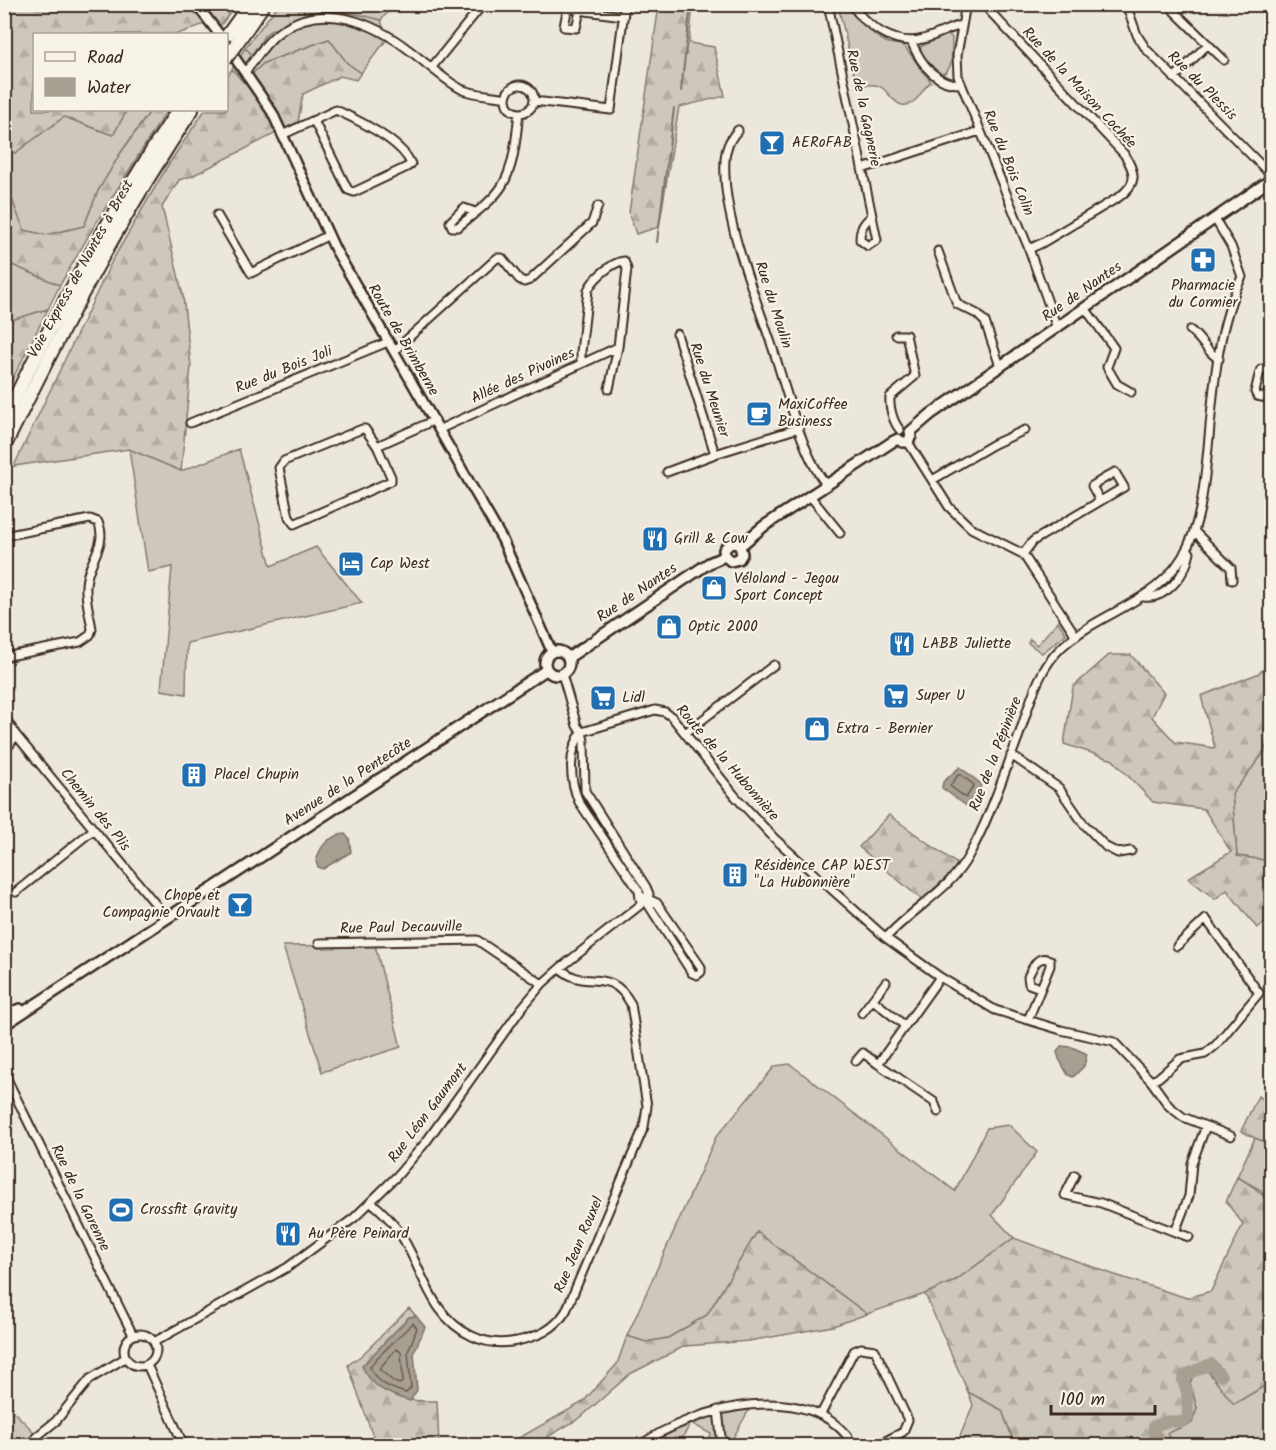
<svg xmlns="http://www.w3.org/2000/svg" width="1276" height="1450" font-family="Kalam,sans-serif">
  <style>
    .grass { fill: #cec8bc; stroke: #84796d; stroke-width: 1.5 }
    .forest { fill: url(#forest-firs); stroke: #84796d; stroke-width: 1.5 }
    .water { fill: #a89f93; stroke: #7c7064; stroke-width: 1.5 }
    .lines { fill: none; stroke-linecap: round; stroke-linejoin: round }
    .shore { stroke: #67594d; stroke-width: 1.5 }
    .stream { stroke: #7c7064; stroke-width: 2 }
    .river { stroke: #a89f93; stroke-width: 12 }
    .minor-casing { stroke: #3b2a1e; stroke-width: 11 }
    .tertiary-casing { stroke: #3b2a1e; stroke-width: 13 }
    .secondary-casing { stroke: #3b2a1e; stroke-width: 14 }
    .trunk-casing { stroke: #3b2a1e; stroke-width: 16 }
    .minor { stroke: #f7f3e8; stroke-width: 7 }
    .tertiary { stroke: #f7f3e8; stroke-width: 8 }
    .secondary { stroke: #f7f3e8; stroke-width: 9 }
    .trunk { stroke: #f7f3e8; stroke-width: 12 }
    .trunk-bridge-casing { stroke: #3b2a1e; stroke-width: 16; stroke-linecap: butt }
    .trunk-bridge { stroke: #f7f3e8; stroke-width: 12 }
    .labels { text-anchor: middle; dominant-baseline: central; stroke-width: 4.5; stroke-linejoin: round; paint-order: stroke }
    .street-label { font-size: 15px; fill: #3b2a1e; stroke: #f7f3e8 }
    .poi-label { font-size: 15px; fill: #3b2a1e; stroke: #f7f3e8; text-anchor: start }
  </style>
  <defs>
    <pattern id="forest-firs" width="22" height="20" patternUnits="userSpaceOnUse" patternTransform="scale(1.5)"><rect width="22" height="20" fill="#cec8bc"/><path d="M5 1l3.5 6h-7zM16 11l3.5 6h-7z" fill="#b2aca1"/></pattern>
  </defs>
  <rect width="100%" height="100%" fill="#ece7dc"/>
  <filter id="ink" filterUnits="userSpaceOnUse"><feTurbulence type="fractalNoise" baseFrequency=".0167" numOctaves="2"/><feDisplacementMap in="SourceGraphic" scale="12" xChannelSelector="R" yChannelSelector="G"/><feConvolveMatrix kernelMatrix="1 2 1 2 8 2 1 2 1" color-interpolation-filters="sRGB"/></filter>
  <g filter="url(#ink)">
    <path class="grass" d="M838,5H846C854,15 874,37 886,42C892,45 899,43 905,47L931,82C923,87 921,97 912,103C898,112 890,93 881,87C874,83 864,85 857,87Z
      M331,11L365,15L381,20L387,39L361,73L347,63L329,39L264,63L243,83L232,69L245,48L253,55L264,36L272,29L278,30L304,14Z
      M948,34L952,38C951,49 955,72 941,74L924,61L920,47Z
      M127,110H151L120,154L98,191L84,226L46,235L23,230L5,180L4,149L15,153L64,117L113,135Z
      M10,264L60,285L48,309L5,322V266Z
      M129,449L181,471L239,449L271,566L316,547L362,603L187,643L186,694L161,690L172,567L148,572Z
      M1058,621L1066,634L1042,653L1028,643L1030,639L1037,645Z
      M1271,736V861L1237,856L1232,793L1262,755Z
      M375,945L401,1047L322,1072L283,946Z
      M790,1064L955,1191L987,1128L1009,1125L1037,1152L992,1215L1014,1238L956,1280L925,1294L867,1314L757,1232L707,1315L668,1338L646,1342L627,1336L716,1137L775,1066Z
      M1255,1138L1271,1144V1208L1261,1190L1237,1177Z
      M1207,1370L1234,1404L1271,1382V1436L1262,1445H1172L1167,1433L1192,1423L1197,1408L1190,1383L1194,1374Z
      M968,1392L1002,1410L1012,1437L1007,1445L956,1446L973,1405Z
      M4,1402L43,1441L25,1445H5Z
      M750,1408L729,1445H725L721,1413Z
      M715,1414L720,1445H706L711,1434L691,1423L678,1445C671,1445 661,1446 657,1438L679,1426Z"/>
    <path class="forest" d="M53,4L236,5L214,34L204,24L178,34H34V110H127L113,135L64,117L15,153L5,149L4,13L9,5H46L49,7Z
      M278,5H394L381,20C357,13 329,7 305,14C293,17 285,30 272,29L264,36L253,55L245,48Z
      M659,5H693L689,43L714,47L725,96L679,107L659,227L636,234L629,213Z
      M329,39L347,63L361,73L356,80L340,76L303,94L298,122L192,176L179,180L162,207L183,296L191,366L181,471L129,449L14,466L112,261L168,165L205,110H226L227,77L232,69L243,82L264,63Z
      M151,110H167L96,223L60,285L10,264L5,266L4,180L24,230L46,235L84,226L98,191L120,154Z
      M48,309L5,394V322Z
      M1109,655H1131L1164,693L1152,717L1175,742L1215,748L1201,696L1257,674L1271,664V736L1262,755L1232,794L1237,856L1271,861V919L1257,928L1227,890L1215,899L1188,878L1231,852L1204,809L1153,802L1113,760L1064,744L1073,687Z
      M889,815L957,864L952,872L922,900L859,847Z
      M1258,1096L1271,1104V1144L1255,1138L1241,1131Z
      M1237,1177C1258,1188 1276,1200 1266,1227L1272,1234L1271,1278L1268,1293L1272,1297L1271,1382L1234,1404L1207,1370L1194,1374L1190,1383L1197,1408L1192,1423L1167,1433L1172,1445H1007L1012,1437L1002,1410L968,1392L925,1294L956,1280L1014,1238L1112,1274L1187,1298L1211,1291L1243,1224L1226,1202Z
      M757,1232L867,1314L833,1326L749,1341L685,1346L630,1374L580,1418L534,1445H483L519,1438L583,1402L617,1364L627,1336L646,1342L668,1338L707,1315Z
      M409,1308L416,1316L409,1317L363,1366C391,1398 393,1401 437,1401L439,1445H376L348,1365L362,1355Z"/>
    <path class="water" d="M960,767L981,784L980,789L968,807L942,788L943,782Z
      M345,834L349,838L351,852L323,869L318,867L316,862C320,846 328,836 345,834Z
      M1061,1046L1072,1047L1087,1054L1084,1066L1073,1077L1068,1075L1059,1059L1057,1052Z
      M416,1316L425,1327L414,1352L417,1390L410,1401C388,1394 372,1388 362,1366L409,1317Z"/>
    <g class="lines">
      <path class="shore" d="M958,775H961L974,785L966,798L950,786Z
        M413,1323L417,1328L408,1352L411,1388L406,1393C391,1389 375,1382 370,1367L377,1358Z
        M396,1349L401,1352L403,1381L400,1384L394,1382L379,1369Z"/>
      <path class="stream" d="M681,91L691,4
        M657,242L674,108"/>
      <path class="river" d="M1167,1446L1154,1434V1426C1158,1425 1165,1422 1169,1421C1178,1421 1181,1425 1188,1417L1187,1392L1183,1380L1185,1375L1211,1364L1221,1376"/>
      <defs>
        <path id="minor" d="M828,4L877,240L868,246L860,240C860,229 863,223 872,216
          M851,4C866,26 895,47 923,39C936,36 948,28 962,25
          M966,4L957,55L958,76L1029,249L1057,328
          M983,4L1124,154C1136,173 1138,183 1119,197L1042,243L1029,249
          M1126,4L1137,35L1146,49L1266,170L1272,178
          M580,11L576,28L564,27L567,11L571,9L623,16
          M1174,11L1224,60
          M911,41C920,62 935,85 961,84
          M432,67L483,4
          M246,71C257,57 267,40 282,30C324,1 374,23 409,50C425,62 444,80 461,89C473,95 493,95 506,98
          M1174,78L1208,44
          M506 99a14 14 0 1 1 28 0a14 14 0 1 1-28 0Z
          M534,101L611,110L625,4
          M738,130C725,144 724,157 725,176C727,229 756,298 773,349C785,385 803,459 827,485
          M282,135L336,110C358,120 402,141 411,164L407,167L354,192L348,190L314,121
          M862,169L980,131
          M475,212L464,208L450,222L452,227H458C472,215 492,202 502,186C515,165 516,136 519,113
          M217,215L251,273L329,235
          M938,251L957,304L977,314L985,322L1000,366
          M1085,308L1114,348L1107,367L1117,384L1131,392
          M1190,330C1201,338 1207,353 1219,359
          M677,334L715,454L799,428
          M896,335H906L915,376L890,397C889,407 893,422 900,430
          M394,351L497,258H502L519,279L524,282L530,280L592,223L598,206
          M581,364V352L588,290C593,279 612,262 624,261L627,269L618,347L609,389
          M1272,372L1262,369L1260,371L1255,392L1257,396L1272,399
          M1267,398L1272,377
          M190,423L388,342
          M362,429H365L377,446L391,477V481L294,524L289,517L279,468L284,461Z
          M440,429L618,347
          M908,442L949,507L971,528L1023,554L1076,636
          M377,446L435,420
          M667,472L715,454
          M934,479L994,444L1025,430
          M810,496L840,533
          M1194,531L1231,568L1232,580
          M4,536L90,519L98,522C109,545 86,563 86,586C85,600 90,615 92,629L90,635L80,642L4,657
          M1023,554L1033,541L1124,487L1115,472L1092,486L1100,501
          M1144,597C1167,600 1186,573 1190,553L1187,548
          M4,716L16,735L157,906L165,920
          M582,732L655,710L665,712L672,717L735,796L774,838L886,938L940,977L995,1010L1061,1030L1114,1042L1151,1081L1169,1106L1183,1117L1206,1126L1192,1163L1189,1196L1175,1232L1101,1203L1065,1195L1075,1175
          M582,732C567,752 570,781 579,802L639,891L640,899
          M685,733L774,665
          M4,753L16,735
          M1011,755L1059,788L1083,823L1106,847L1118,853L1131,851
          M16,892L93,830
          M641,896L657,903L701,967V972L697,975L692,973L646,901Z
          M886,938C912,908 950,891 969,855C989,819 1003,777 1018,738C1029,707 1037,669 1063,646C1104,609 1164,601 1188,546C1200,520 1203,494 1206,467C1213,406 1214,331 1242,277L1231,246L1215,219
          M319,943L477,940L542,984
          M873,1000L904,1025
          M862,1013L886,982
          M1028,1020L1050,966V960C1037,954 1033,967 1028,977L1029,984L1040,988
          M856,1061L863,1053L878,1064
          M4,1073L133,1335
          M1151,1081L1158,1078L1180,1059L1205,1054L1216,1045L1259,993L1206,919L1177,946
          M938,1112L934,1102L878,1064L940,977
          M1206,1126L1231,1136
          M371,1202C380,1209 390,1219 397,1229C423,1265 427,1315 472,1336C486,1343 502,1344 517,1341C539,1336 554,1330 566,1311L644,1127L647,1106L631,1004C609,964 586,993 560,968
          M1175,1232L1189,1237
          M124 1350a16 16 0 1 1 32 0a16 16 0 1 1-32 0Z
          M154,1342L288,1267L354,1218L397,1176L426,1142L521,1009L542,984L560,968L648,899L649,894L646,887L585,791L584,741L582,732L577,726L562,674
          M147,1365L184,1446
          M718,1410L722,1446
          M821,1414L854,1351L861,1348L875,1350L908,1420L903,1432L876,1446
          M36,1437L56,1421L90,1379L125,1358
          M639,1446C693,1407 812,1375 854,1446"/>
        <path id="tertiary" d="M196,4L219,34
          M226,45L272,112L335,249L502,539L552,652"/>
        <path id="secondary" d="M740,546L764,526L892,442L898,439L902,442H908L911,436L910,432L931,414L1272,179
          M725,556L731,561L739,559L742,554L740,546
          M725,556L724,550L729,544L735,543L740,546
          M545 663a12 12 0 1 1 24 0a12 12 0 1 1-24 0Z
          M568,658L709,563L725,556
          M4,1015L20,1009
          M4,1025L546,670"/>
        <path id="trunk" d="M226,37L250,4
          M236,44L264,4
          M4,420C56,313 113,209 178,110
          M4,447C61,331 120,217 192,110"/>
      </defs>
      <use href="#minor" class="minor-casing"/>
      <use href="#tertiary" class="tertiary-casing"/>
      <use href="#secondary" class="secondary-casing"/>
      <use href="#trunk" class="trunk-casing"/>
      <use href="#minor" class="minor"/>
      <use href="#tertiary" class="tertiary"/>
      <use href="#secondary" class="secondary"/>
      <use href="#trunk" class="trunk"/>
      <defs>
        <path id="trunk-bridge" d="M226,58L236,44"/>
      </defs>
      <use href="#trunk-bridge" class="trunk-bridge-casing"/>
      <use href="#trunk-bridge" class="trunk-bridge"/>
    </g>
  </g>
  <defs>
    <symbol id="bar-square" viewBox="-11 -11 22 22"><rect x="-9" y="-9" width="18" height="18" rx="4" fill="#1f6fb2" stroke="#f7f3e8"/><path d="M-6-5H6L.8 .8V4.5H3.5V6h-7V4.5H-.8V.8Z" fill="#fff"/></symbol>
    <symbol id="pharmacy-square" viewBox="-11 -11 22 22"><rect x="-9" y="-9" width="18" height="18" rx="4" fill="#1f6fb2" stroke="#f7f3e8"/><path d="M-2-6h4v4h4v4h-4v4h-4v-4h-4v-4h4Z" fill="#fff"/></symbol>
    <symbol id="cafe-square" viewBox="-11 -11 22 22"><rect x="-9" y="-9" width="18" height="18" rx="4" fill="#1f6fb2" stroke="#f7f3e8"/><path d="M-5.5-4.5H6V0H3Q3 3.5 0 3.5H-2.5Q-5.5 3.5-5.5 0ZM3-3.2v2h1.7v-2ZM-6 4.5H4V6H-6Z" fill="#fff"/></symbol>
    <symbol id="restaurant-square" viewBox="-11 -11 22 22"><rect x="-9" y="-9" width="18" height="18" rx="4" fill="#1f6fb2" stroke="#f7f3e8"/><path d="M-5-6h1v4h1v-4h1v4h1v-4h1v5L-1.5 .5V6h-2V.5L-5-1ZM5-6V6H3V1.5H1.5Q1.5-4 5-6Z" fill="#fff"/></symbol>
    <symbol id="hotel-square" viewBox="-11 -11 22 22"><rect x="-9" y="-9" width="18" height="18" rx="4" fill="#1f6fb2" stroke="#f7f3e8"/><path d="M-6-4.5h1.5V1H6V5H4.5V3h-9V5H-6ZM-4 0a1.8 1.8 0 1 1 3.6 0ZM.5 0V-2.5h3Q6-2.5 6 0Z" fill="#fff"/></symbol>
    <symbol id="shop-square" viewBox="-11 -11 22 22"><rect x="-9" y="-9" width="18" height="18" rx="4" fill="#1f6fb2" stroke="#f7f3e8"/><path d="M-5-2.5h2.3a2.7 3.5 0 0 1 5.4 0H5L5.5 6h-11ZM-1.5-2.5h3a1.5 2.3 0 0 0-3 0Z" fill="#fff"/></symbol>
    <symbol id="supermarket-square" viewBox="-11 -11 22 22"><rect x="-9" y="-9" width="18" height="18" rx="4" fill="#1f6fb2" stroke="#f7f3e8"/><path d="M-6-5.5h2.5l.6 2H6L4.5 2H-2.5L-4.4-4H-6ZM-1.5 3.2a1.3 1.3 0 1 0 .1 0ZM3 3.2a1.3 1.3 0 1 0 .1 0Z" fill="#fff"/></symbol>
    <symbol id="building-square" viewBox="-11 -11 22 22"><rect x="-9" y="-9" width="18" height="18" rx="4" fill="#1f6fb2" stroke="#f7f3e8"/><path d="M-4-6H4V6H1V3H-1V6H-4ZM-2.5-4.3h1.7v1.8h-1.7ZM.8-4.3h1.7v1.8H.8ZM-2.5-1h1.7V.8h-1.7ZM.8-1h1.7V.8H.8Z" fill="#fff"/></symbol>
    <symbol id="stadium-square" viewBox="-11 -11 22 22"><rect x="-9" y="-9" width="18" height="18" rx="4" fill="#1f6fb2" stroke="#f7f3e8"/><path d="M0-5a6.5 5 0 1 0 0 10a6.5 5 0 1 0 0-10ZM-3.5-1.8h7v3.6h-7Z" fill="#fff"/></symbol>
  </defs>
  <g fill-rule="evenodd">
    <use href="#bar-square" x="757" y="128" width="30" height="30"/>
    <use href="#pharmacy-square" x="1188" y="245" width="30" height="30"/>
    <use href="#cafe-square" x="744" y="399" width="30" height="30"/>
    <use href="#restaurant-square" x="640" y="524" width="30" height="30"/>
    <use href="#hotel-square" x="336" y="549" width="30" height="30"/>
    <use href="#shop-square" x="699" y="573" width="30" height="30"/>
    <use href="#shop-square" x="654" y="612" width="30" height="30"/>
    <use href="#restaurant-square" x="887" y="629" width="30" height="30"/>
    <use href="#supermarket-square" x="881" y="681" width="30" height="30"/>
    <use href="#supermarket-square" x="588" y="683" width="30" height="30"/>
    <use href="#shop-square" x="802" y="714" width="30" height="30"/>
    <use href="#building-square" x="179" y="760" width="30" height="30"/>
    <use href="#building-square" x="720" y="860" width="30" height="30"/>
    <use href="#bar-square" x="225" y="890" width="30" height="30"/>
    <use href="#stadium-square" x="106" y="1195" width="30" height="30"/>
    <use href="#restaurant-square" x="273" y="1219" width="30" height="30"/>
  </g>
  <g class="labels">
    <g class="street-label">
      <text transform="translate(1202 86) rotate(45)">Rue du Plessis</text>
      <text transform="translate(1079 88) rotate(47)">Rue de la Maison Cochée</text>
      <text transform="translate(863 108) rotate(78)">Rue de la Gagnerie</text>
      <text transform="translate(1008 163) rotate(68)">Rue du Bois Colin</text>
      <text transform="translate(81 269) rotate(-61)">Voie Express de Nantes à Brest</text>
      <text transform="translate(1082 292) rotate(-35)">Rue de Nantes</text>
      <text transform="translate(773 305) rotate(72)">Rue du Moulin</text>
      <text transform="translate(403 340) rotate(60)">Route de Brimberne</text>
      <text transform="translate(284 370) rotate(-22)">Rue du Bois Joli</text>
      <text transform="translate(523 376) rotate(-25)">Allée des Pivoines</text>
      <text transform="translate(709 390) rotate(72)">Rue du Meunier</text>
      <text transform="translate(637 593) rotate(-34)">Rue de Nantes</text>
      <text transform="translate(996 754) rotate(-69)">Rue de la Pépinière</text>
      <text transform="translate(727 763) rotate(49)">Route de la Hubonnière</text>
      <text transform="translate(348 782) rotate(-33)">Avenue de la Pentecôte</text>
      <text transform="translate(95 810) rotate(51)">Chemin des Plis</text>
      <text transform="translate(401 928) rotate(-1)">Rue Paul Decauville</text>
      <text transform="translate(428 1113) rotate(-53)">Rue Léon Gaumont</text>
      <text transform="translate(80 1198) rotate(64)">Rue de la Garenne</text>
      <text transform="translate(579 1245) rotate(-67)">Rue Jean Rouxel</text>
    </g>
    <g class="poi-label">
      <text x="792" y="143">AERoFAB</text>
      <text x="1203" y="286" text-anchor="middle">Pharmacie<tspan x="1203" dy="17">du Cormier</tspan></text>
      <text x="778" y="405">MaxiCoffee<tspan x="778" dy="17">Business</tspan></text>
      <text x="674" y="539">Grill &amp; Cow</text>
      <text x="370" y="564">Cap West</text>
      <text x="734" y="579">Véloland - Jegou<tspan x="734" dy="17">Sport Concept</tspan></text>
      <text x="688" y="627">Optic 2000</text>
      <text x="922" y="644">LABB Juliette</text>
      <text x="916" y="696">Super U</text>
      <text x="622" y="698">Lidl</text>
      <text x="836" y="729">Extra - Bernier</text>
      <text x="214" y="775">Placel Chupin</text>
      <text x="754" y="866">Résidence CAP WEST<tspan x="754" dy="17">"La Hubonnière"</tspan></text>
      <text x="220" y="896" text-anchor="end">Chope et<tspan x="220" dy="17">Compagnie Orvault</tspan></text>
      <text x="140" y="1210">Crossfit Gravity</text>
      <text x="308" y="1234">Au Père Peinard</text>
    </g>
  </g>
  <rect width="1276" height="1450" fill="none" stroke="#f7f3e8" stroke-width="24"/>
  <rect x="12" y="12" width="1252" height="1426" fill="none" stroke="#3b2a1e" stroke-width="2" filter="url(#ink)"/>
  <rect x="33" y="33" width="195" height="78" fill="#f7f3e8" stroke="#aca397" stroke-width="1.5"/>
  <rect x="45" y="52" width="30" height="9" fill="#f7f3e8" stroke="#aca397" stroke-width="1.5"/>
  <text x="87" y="63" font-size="18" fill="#3b2a1e">Road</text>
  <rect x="45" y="78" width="30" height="18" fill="#a89f93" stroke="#aca397" stroke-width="1.5"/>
  <text x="87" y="93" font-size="18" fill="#3b2a1e">Water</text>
  <path d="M1051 1405v9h104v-9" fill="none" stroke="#3b2a1e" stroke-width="3"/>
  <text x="1060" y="1405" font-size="18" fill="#3b2a1e" stroke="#f7f3e8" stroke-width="4.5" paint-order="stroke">100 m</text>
</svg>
